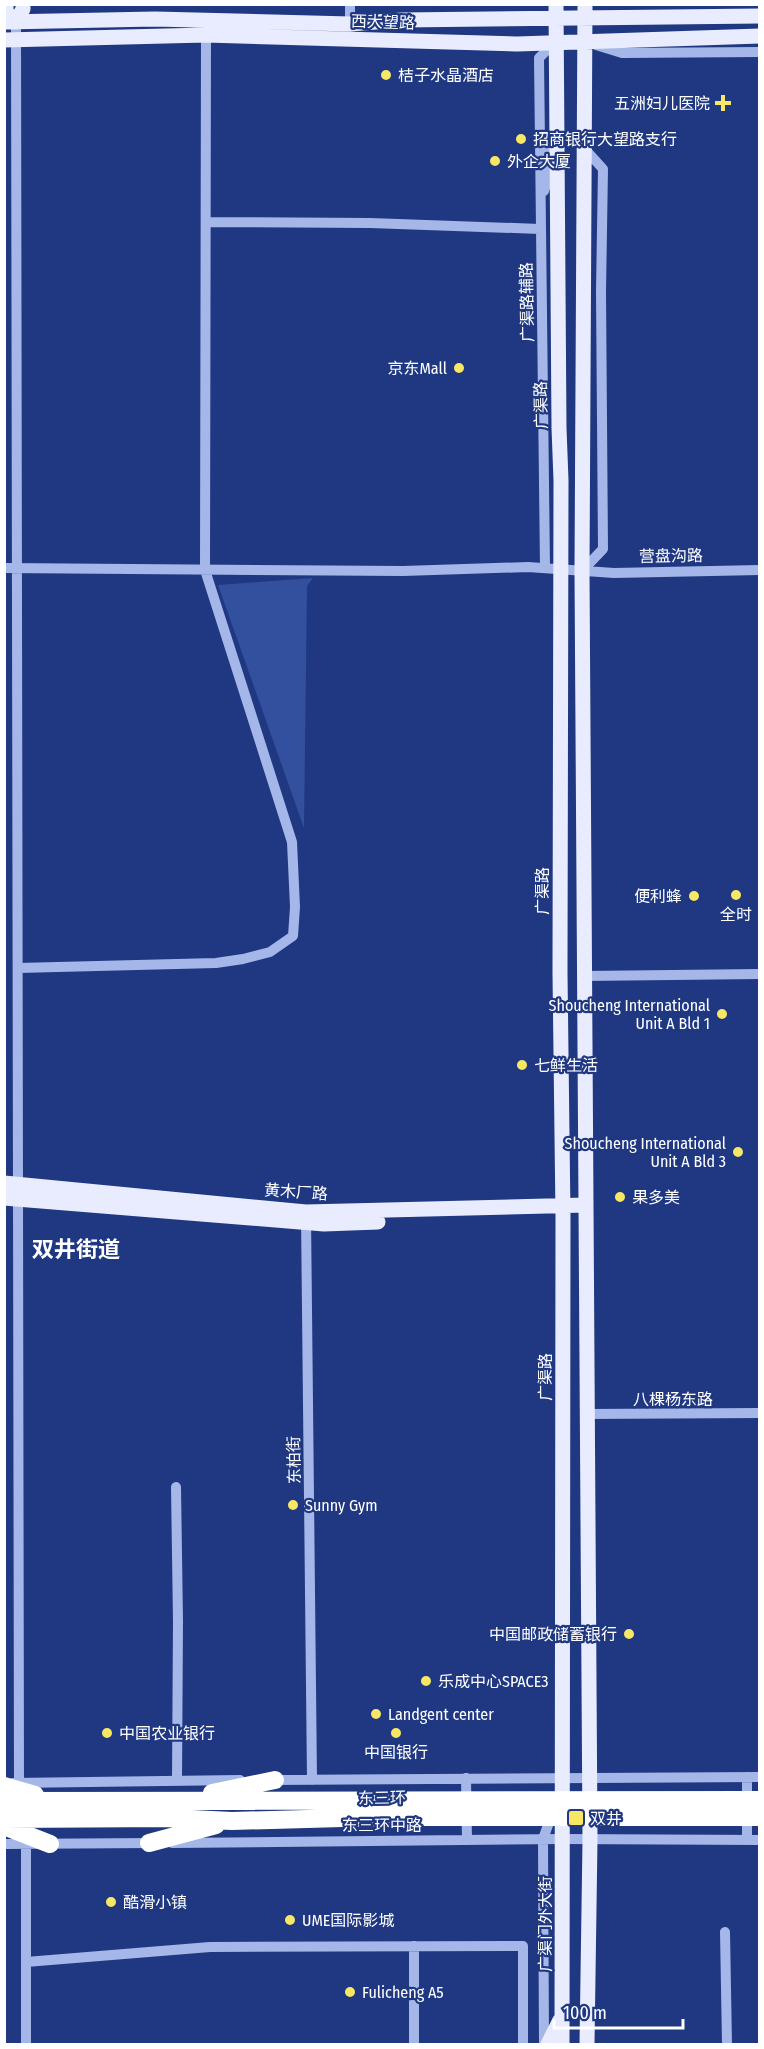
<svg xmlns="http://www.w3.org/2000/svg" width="764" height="2049" font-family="'Fira Sans Condensed','Noto Sans SC',sans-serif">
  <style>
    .green { fill: #33509f }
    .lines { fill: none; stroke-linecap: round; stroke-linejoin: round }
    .minor { stroke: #a5b7e8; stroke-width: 10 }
    .major { stroke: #e8ecfe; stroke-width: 15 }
    .highway { stroke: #fff; stroke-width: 18 }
    .poi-dot { fill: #f7e765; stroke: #1f3881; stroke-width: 2 }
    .labels { text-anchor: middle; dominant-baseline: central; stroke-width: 4.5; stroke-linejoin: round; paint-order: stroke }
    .street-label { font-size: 16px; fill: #fff; stroke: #1f3881 }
    .poi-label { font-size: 16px; fill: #fff; stroke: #1f3881; text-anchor: start }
    .district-label { font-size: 22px; font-weight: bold; fill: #fff; stroke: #1f3881 }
  </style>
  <rect width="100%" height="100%" fill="#1f3881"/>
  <path class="green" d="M313,578L307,586L304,828L218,585Z"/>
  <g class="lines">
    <path class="minor" d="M350,4V24
      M16,22L19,1783
      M596,45L622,53L760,52
      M544,191L548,178V154L554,139
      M207,222L370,223L540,229
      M4,568L403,571L528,567L614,573L760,570
      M545,568L539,58L555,42
      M582,571L603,549L601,291L603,169L584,148
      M18,968L216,963L243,959L270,952L293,936L295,907L292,842L205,570L206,35
      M584,976L760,974
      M306,1216L312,1780
      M587,1414L760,1413
      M176,1487L178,1621L177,1781
      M747,1777V1840
      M466,1778L467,1840
      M271,1780L760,1777
      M13,1783L240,1780
      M172,1843L563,1839L760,1840
      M4,1844L153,1843
      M725,1932L727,2044
      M414,1946V2044
      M26,1962L210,1947L523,1946V2044
      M26,2044V1845
      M544,2044L543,1839L552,1814"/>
    <path class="major" d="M6,4V12L16,22
      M556,4L559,428L561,480L560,973L563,1216L562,2044
      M585,4L582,571L590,1840L587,2044
      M4,22L155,19L350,24L402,20L760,16
      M16,22L23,9V4
      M4,40L206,35L517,44L760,36
      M4,1183L306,1212L586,1205
      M4,1198L324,1224L378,1222
      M548,2044L560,2020"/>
    <path class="highway" d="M4,1786L35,1795
      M212,1793L275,1780
      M4,1801L760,1800
      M4,1819L171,1818L232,1821L378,1817H760
      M4,1826L50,1844
      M149,1843L216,1825"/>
  </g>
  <g class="poi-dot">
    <circle cx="386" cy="75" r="6"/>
    <path d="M720 94h6v6h6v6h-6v6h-6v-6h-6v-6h6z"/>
    <circle cx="521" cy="139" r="6"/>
    <circle cx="495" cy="161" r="6"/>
    <circle cx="459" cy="368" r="6"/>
    <circle cx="736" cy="895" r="6"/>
    <circle cx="694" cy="896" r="6"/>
    <circle cx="722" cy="1014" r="6"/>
    <circle cx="522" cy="1065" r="6"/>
    <circle cx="738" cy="1152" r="6"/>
    <circle cx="620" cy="1197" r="6"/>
    <circle cx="293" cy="1505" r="6"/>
    <circle cx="629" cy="1634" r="6"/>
    <circle cx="426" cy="1681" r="6"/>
    <circle cx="376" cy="1714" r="6"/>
    <circle cx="107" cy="1733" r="6"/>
    <circle cx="396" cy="1733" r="6"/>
    <rect x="568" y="1810" width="16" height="16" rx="3"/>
    <circle cx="111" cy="1902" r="6"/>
    <circle cx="290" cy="1920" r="6"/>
    <circle cx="350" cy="1992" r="6"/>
  </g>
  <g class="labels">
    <g class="street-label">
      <text transform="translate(383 22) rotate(2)">西大望路</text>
      <text transform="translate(527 302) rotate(-91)">广渠路辅路</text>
      <text transform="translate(541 405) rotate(-91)">广渠路</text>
      <text transform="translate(671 556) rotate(-1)">营盘沟路</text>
      <text transform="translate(542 891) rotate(-90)">广渠路</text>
      <text transform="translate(296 1192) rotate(4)">黄木厂路</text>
      <text transform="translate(545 1377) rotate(-90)">广渠路</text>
      <text x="673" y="1399">八棵杨东路</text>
      <text transform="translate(294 1460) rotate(-91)">东柏街</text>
      <text transform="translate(382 1798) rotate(-1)">东三环</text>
      <text x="382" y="1825">东三环中路</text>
      <text transform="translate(545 1924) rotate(-90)">广渠门外大街</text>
    </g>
    <g class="poi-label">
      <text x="398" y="75">桔子水晶酒店</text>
      <text x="710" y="103" text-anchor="end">五洲妇儿医院</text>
      <text x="533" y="139">招商银行大望路支行</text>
      <text x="507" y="161">外企大厦</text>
      <text x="447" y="368" text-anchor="end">京东Mall</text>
      <text x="682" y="896" text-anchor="end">便利蜂</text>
      <text x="736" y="914" text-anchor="middle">全时</text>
      <text x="710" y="1005" text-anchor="end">Shoucheng International<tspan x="710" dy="18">Unit A Bld 1</tspan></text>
      <text x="534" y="1065">七鲜生活</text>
      <text x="726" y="1143" text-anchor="end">Shoucheng International<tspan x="726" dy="18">Unit A Bld 3</tspan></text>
      <text x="632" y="1197">果多美</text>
      <text x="305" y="1505">Sunny Gym</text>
      <text x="617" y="1634" text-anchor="end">中国邮政储蓄银行</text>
      <text x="438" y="1681">乐成中心SPACE3</text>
      <text x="388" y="1714">Landgent center</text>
      <text x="119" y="1733">中国农业银行</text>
      <text x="396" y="1752" text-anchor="middle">中国银行</text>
      <text x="590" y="1818">双井</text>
      <text x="123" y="1902">酷滑小镇</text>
      <text x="302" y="1920">UME国际影城</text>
      <text x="362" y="1992">Fulicheng A5</text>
    </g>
    <g class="district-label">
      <text x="76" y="1249">双井街道</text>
    </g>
  </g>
  <rect width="764" height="2049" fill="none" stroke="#ffffff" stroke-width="12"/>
  <path d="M554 2019v9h129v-9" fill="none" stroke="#ffffff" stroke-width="3"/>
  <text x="563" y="2019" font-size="18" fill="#ffffff" stroke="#1f3881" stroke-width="4.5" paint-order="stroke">100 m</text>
</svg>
